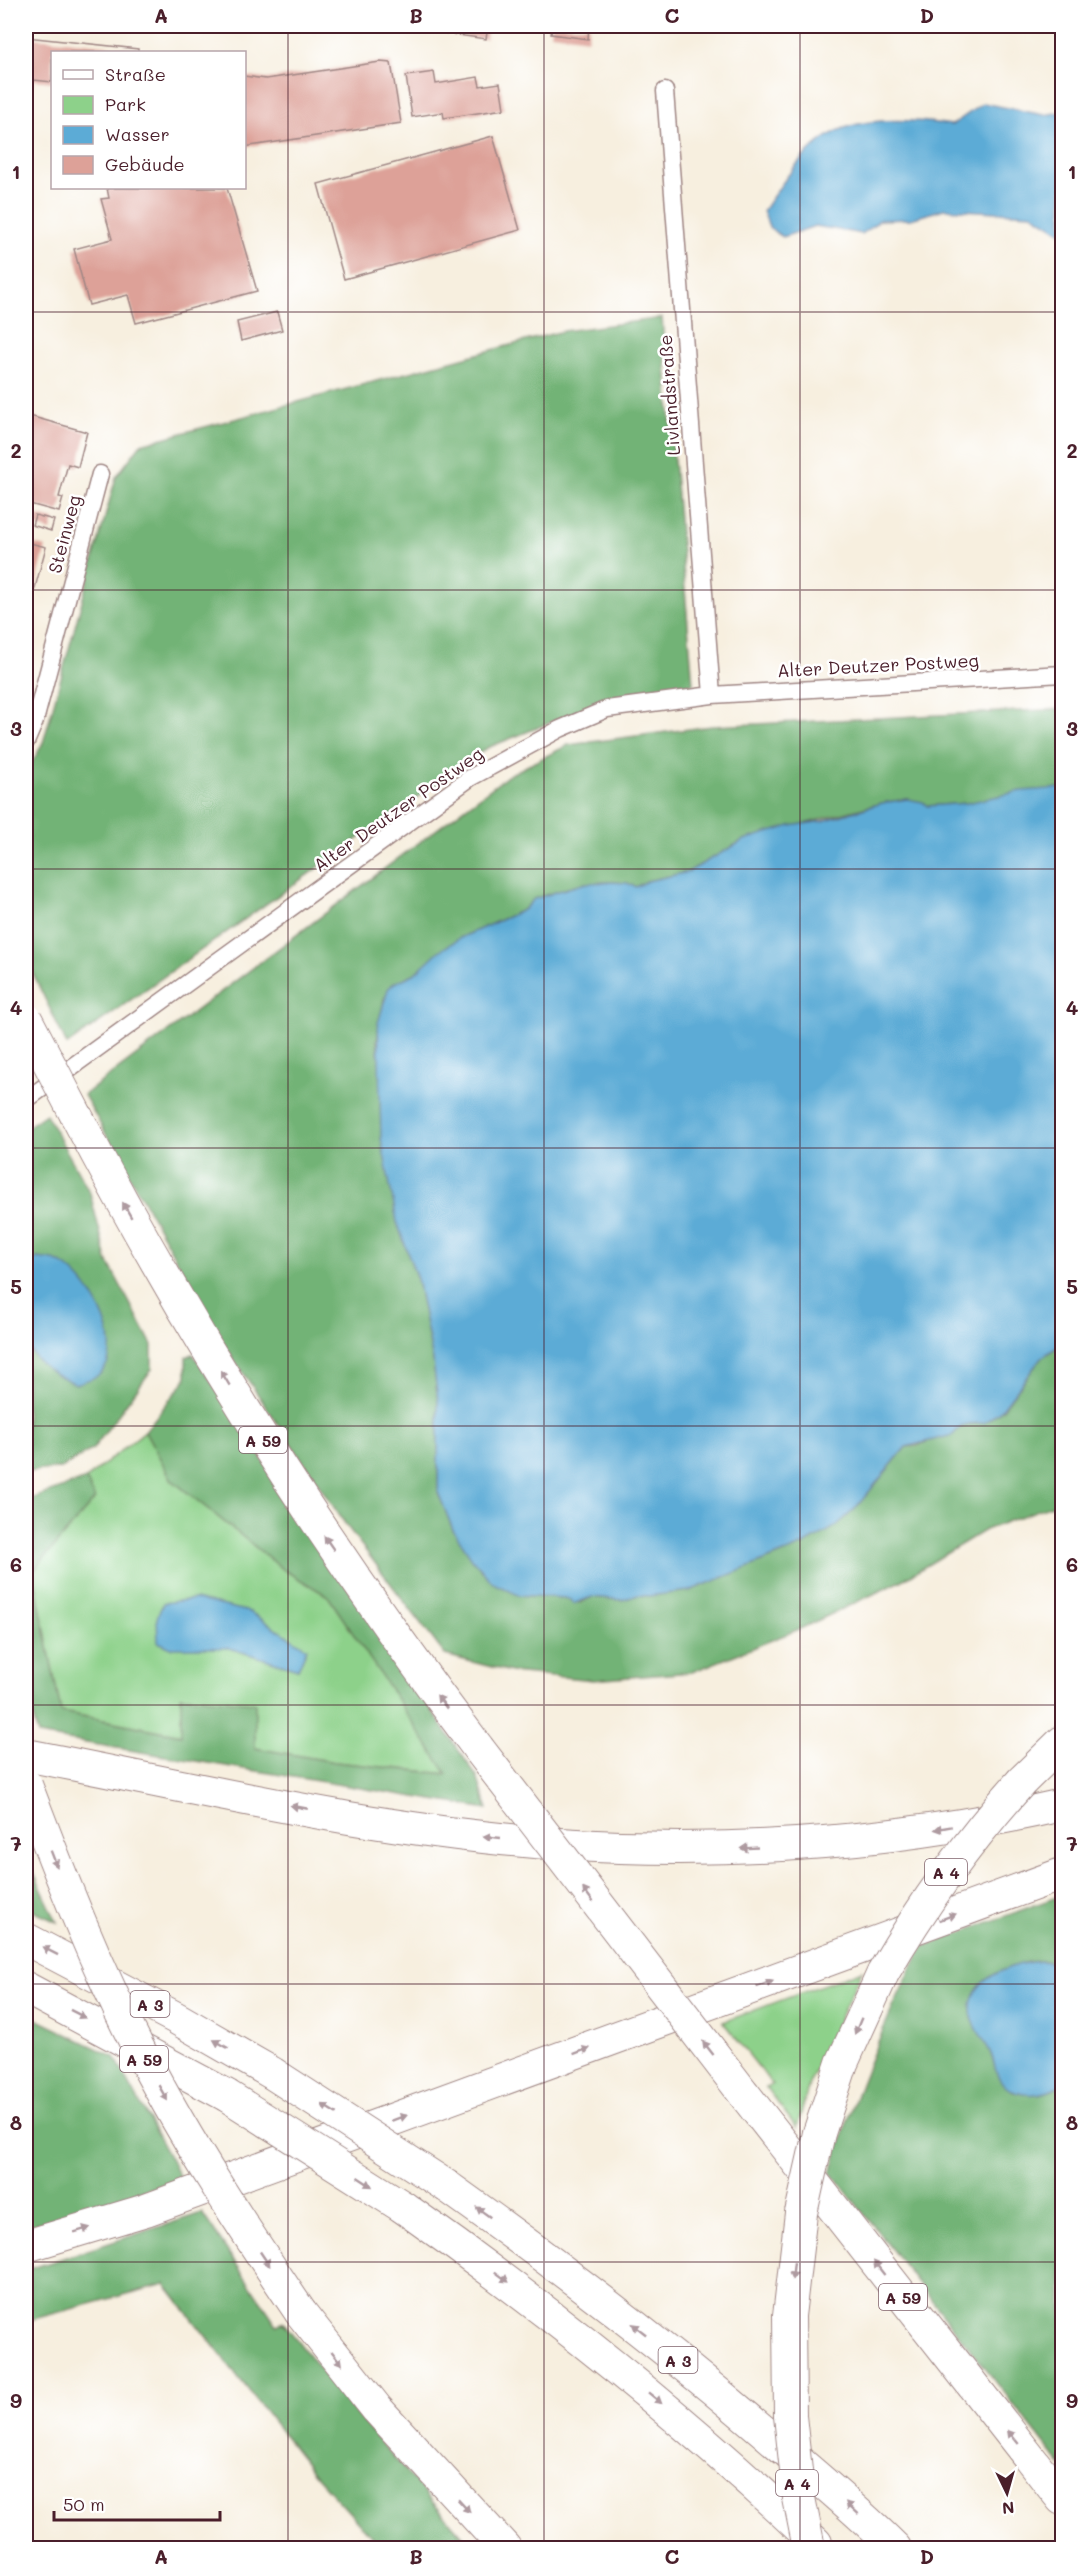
<svg xmlns="http://www.w3.org/2000/svg" width="1088" height="2574" font-family="Mali,sans-serif">
  <style>
    .green { fill: #8dd18a; stroke: #6c785a; stroke-width: 1.5; fill-rule: evenodd }
    .forest { fill: #72b376; stroke: #5e6950; stroke-width: 1.5 }
    .water { fill: #5cabd6; stroke: #536580; stroke-width: 1.5 }
    .building { fill: #dda198 }
    .lines { fill: none; stroke-linecap: round; stroke-linejoin: round }
    .minor-casing { stroke: #a08785; stroke-width: 19 }
    .motorway-casing { stroke: #a08785; stroke-width: 34 }
    .minor { stroke: #fff; stroke-width: 16 }
    .motorway { stroke: #fff; stroke-width: 32 }
    .motorway-bridge-casing { stroke: #a08785; stroke-width: 34; stroke-linecap: butt }
    .motorway-bridge { stroke: #fff; stroke-width: 32 }
    .oneway { fill: #ae9aa0 }
    .grid { fill: none; stroke: #4a1f2b; stroke-width: 1.5; stroke-opacity: 0.55 }
    .labels { text-anchor: middle; dominant-baseline: central; stroke-width: 5; stroke-linejoin: round; paint-order: stroke }
    .shield { fill: #fff; stroke: #80626b; stroke-width: 1.5 }
    .shield-label { font-size: 16px; font-weight: bold; fill: #4a1f2b }
    .street-label { font-size: 18px; fill: #4a1f2b; stroke: #fff }
    .neatline { fill: none; stroke: #4a1f2b; stroke-width: 2 }
    .grid-label { font-size: 20px; text-anchor: middle; font-weight: bold; fill: #4a1f2b }
  </style>
  <rect width="100%" height="100%" fill="#fff"/>
  <filter id="ink" filterUnits="userSpaceOnUse"><feTurbulence type="fractalNoise" baseFrequency=".0167" numOctaves="2"/><feDisplacementMap in="SourceGraphic" scale="12" xChannelSelector="R" yChannelSelector="G"/><feConvolveMatrix kernelMatrix="1 2 1 2 8 2 1 2 1" color-interpolation-filters="sRGB"/></filter>
  <filter id="wash" filterUnits="userSpaceOnUse"><feTurbulence type="fractalNoise" baseFrequency=".008" numOctaves="4" result="noise"/><feDisplacementMap in="SourceGraphic" scale="24" xChannelSelector="R" yChannelSelector="G"/><feGaussianBlur stdDeviation="1.35" result="paint"/><feColorMatrix in="noise" values="0 0 0 0 0 0 0 0 0 0 0 0 0 0 0 0 0 1.4 0 .05"/><feComposite in="paint" operator="in"/></filter>
  <g filter="url(#wash)">
    <rect width="100%" height="100%" fill="#f7efdf"/>
    <path class="green" d="M145,1431L172,1480L284,1570L328,1596L448,1774L335,1762L255,1748L254,1703L182,1735L61,1712L33,1571L94,1499L86,1479ZM229,1648H307L298,1669Z
      M862,1970L809,2084L797,2128L766,2088L772,2084L723,2022Z"/>
    <path class="forest" d="M662,318L693,684L604,701L487,748L67,1045L26,959V773L43,743L116,477L141,444L563,331Z
      M1062,709V788L967,803L927,806L907,799L882,803L744,840L688,872L647,881L636,887L627,883L611,882L586,883L565,889L534,899L523,910L460,938L414,974L394,983L384,999L377,1041L397,1222L417,1279L433,1360L438,1402V1492L453,1530L481,1570L518,1595L565,1598L580,1603L592,1597L622,1600L638,1595L648,1596L689,1591L804,1545L835,1527L854,1510L906,1447L917,1446L969,1424L984,1423L1003,1409L1042,1357L1062,1344V1501L985,1530L901,1581L802,1628L692,1672L593,1680L511,1672L445,1655L346,1525L223,1343L84,1095L509,775L568,745L712,726Z
      M46,1114L90,1193L107,1260L152,1345V1369L93,1449L61,1468L26,1472V1342L30,1353L75,1275L56,1261L37,1258L26,1266V1128Z
      M193,1354L309,1530L477,1777L488,1809L38,1735L26,1692V1497L31,1499L86,1479L95,1499L33,1571L61,1712L181,1735V1696L255,1703V1748L335,1762L447,1774L328,1596L284,1570L172,1480L145,1431L186,1379V1357Z
      M26,1856L57,1922L26,1908Z
      M1062,1895V1967C1052,1959 1039,1961 1026,1962L972,2018L990,2051L998,2076L1013,2092L1040,2094L1062,2085V2466L831,2172C854,2094 885,2020 922,1947Z
      M26,2014L115,2057L181,2179L26,2227Z
      M202,2213L277,2325L283,2322L351,2409L473,2548H382L316,2476L165,2284L26,2321V2270Z"/>
    <path class="water" d="M983,103L1044,115L1062,112V133L1059,140L1062,157V233L1032,214L944,209L911,219L880,220L862,234L815,226L783,237L770,229L763,211C781,185 802,151 830,135C862,115 917,120 952,125Z
      M1062,788V1344L1042,1357L1002,1409L984,1423L969,1424L961,1426L953,1435L906,1447L854,1510L835,1527L804,1545L689,1591L648,1596L638,1595L622,1600L592,1597L573,1604L571,1600L565,1598L518,1595L493,1583L472,1559L453,1530L438,1492V1402L433,1360L417,1279L397,1222L381,1139L378,1023L388,989L394,983L414,974L439,951L460,938L523,910L534,899L565,889L586,883L611,882L627,883L636,887L647,881L688,872L744,840L790,826L823,821L882,803L907,799L923,802L927,806L967,803L1021,791Z
      M37,1258C43,1259 50,1259 56,1261C87,1273 129,1344 101,1373C95,1379 83,1381 76,1384C54,1374 36,1365 26,1342V1266Z
      M195,1599L250,1612L307,1648L298,1669L229,1648H171L158,1642L157,1618L163,1603Z
      M1041,1961L1058,1963L1062,1967V2085C1043,2097 1010,2101 998,2076C994,2068 994,2058 989,2050C984,2039 975,2029 972,2017C963,1979 1013,1963 1041,1961Z"/>
    <g id="blocks">
      <path class="building" d="M392,26H488L486,39Z
        M552,26H589L588,39L551,34Z
        M26,37L138,49V52H52V82L34,80L26,113Z
        M380,62L391,63L401,123L244,147V76L266,79Z
        M434,72L436,84L478,77L480,86L500,83L504,109L444,118L443,112L412,117L406,76Z
        M493,136L520,230L344,279L318,184Z
        M107,188H227L257,291L136,323L128,295L89,305L74,249L112,239L101,199L109,198Z
        M277,312L282,330L241,341L237,322Z
        M26,415L87,432L78,467L68,464L59,497L63,498L59,512L26,503V465L30,454L26,453Z
        M35,515L54,520L51,531L32,525Z
        M26,542L46,547L31,603L26,602Z"/>
    </g>
  </g>
  <g filter="url(#ink)">
    <use href="#blocks" fill-opacity="0" stroke="#a08785" stroke-width="1.5"/>
    <g class="lines">
      <defs>
        <path id="minor" d="M665,91L712,695
          M26,742L35,721L100,474
          M26,1100L470,778L560,729L607,709L712,695L1062,674"/>
        <path id="motorway" d="M76,1115C192,1337 326,1548 478,1748
          M26,1755C202,1789 380,1832 560,1844C730,1855 897,1843 1062,1805
          M1022,1781L1062,1742
          M26,1939L176,2018L272,2073
          M26,1988L226,2095
          M744,2094L1062,2499
          M819,2133L842,2063L883,1973
          M448,2187C556,2264 661,2344 762,2430C807,2469 853,2506 895,2548
          M403,2207C549,2310 687,2420 816,2543
          M26,2246L146,2210L1062,1874
          M301,2313L377,2409L505,2548
          M790,2416L789,2316L801,2213"/>
      </defs>
      <use href="#minor" class="minor-casing"/>
      <use href="#motorway" class="motorway-casing"/>
      <use href="#minor" class="minor"/>
      <use href="#motorway" class="motorway"/>
      <defs>
        <path id="motorway-bridge" d="M26,1019L76,1115
          M478,1748L744,2094
          M26,1785C61,1877 97,1969 143,2057C189,2146 244,2229 301,2313
          M883,1973C924,1902 967,1842 1022,1781
          M272,2073L448,2187
          M226,2095L403,2207
          M801,2213L819,2133
          M790,2416L799,2498L809,2548"/>
      </defs>
      <use href="#motorway-bridge" class="motorway-bridge-casing"/>
      <use href="#motorway-bridge" class="motorway-bridge"/>
    </g>
    <defs><path id="oneway-solid" d="M-6-.8H1V-3.2L6.5 0L1 3.2V.8H-6Z" transform="scale(1.5)"/></defs>
    <g class="oneway">
      <use href="#oneway-solid" transform="translate(127 1210) rotate(-120)"/>
      <use href="#oneway-solid" transform="translate(225 1378) rotate(-121)"/>
      <use href="#oneway-solid" transform="translate(329 1543) rotate(-125)"/>
      <use href="#oneway-solid" transform="translate(442 1702) rotate(-127)"/>
      <use href="#oneway-solid" transform="translate(299 1807) rotate(-169)"/>
      <use href="#oneway-solid" transform="translate(943 1828) rotate(170)"/>
      <use href="#oneway-solid" transform="translate(492 1837) rotate(-174)"/>
      <use href="#oneway-solid" transform="translate(749 1848) rotate(177)"/>
      <use href="#oneway-solid" transform="translate(54 1859) rotate(69)"/>
      <use href="#oneway-solid" transform="translate(588 1895) rotate(-127)"/>
      <use href="#oneway-solid" transform="translate(948 1917) rotate(-21)"/>
      <use href="#oneway-solid" transform="translate(50 1951) rotate(-153)"/>
      <use href="#oneway-solid" transform="translate(765 1984) rotate(-20)"/>
      <use href="#oneway-solid" transform="translate(78 2014) rotate(27)"/>
      <use href="#oneway-solid" transform="translate(858 2026) rotate(113)"/>
      <use href="#oneway-solid" transform="translate(221 2044) rotate(-150)"/>
      <use href="#oneway-solid" transform="translate(708 2048) rotate(-128)"/>
      <use href="#oneway-solid" transform="translate(582 2051) rotate(-20)"/>
      <use href="#oneway-solid" transform="translate(163 2093) rotate(60)"/>
      <use href="#oneway-solid" transform="translate(329 2109) rotate(-148)"/>
      <use href="#oneway-solid" transform="translate(399 2118) rotate(-20)"/>
      <use href="#oneway-solid" transform="translate(365 2182) rotate(33)"/>
      <use href="#oneway-solid" transform="translate(483 2212) rotate(-144)"/>
      <use href="#oneway-solid" transform="translate(82 2230) rotate(-17)"/>
      <use href="#oneway-solid" transform="translate(265 2259) rotate(56)"/>
      <use href="#oneway-solid" transform="translate(879 2268) rotate(-128)"/>
      <use href="#oneway-solid" transform="translate(793 2271) rotate(96)"/>
      <use href="#oneway-solid" transform="translate(502 2277) rotate(37)"/>
      <use href="#oneway-solid" transform="translate(639 2329) rotate(-142)"/>
      <use href="#oneway-solid" transform="translate(337 2358) rotate(52)"/>
      <use href="#oneway-solid" transform="translate(655 2398) rotate(39)"/>
      <use href="#oneway-solid" transform="translate(1013 2437) rotate(-129)"/>
      <use href="#oneway-solid" transform="translate(464 2506) rotate(47)"/>
      <use href="#oneway-solid" transform="translate(852 2508) rotate(-137)"/>
    </g>
  </g>
  <path class="grid" d="M288,26V2548M544,26V2548M800,26V2548M26,312H1062M26,590H1062M26,869H1062M26,1148H1062M26,1426H1062M26,1705H1062M26,1984H1062M26,2262H1062"/>
  <g class="labels">
    <g class="shield">
      <rect x="239" y="1427" width="48" height="26" rx="4.5"/>
      <rect x="925" y="1859" width="42" height="26" rx="4.5"/>
      <rect x="130.5" y="1991" width="39" height="26" rx="4.5"/>
      <rect x="120" y="2046" width="48" height="26" rx="4.5"/>
      <rect x="879" y="2284" width="48" height="26" rx="4.5"/>
      <rect x="658.5" y="2347" width="39" height="26" rx="4.5"/>
      <rect x="776" y="2470" width="42" height="26" rx="4.5"/>
    </g>
    <g class="shield-label">
      <text x="263" y="1440">A 59</text>
      <text x="946" y="1872">A 4</text>
      <text x="150" y="2004">A 3</text>
      <text x="144" y="2059">A 59</text>
      <text x="903" y="2297">A 59</text>
      <text x="678" y="2360">A 3</text>
      <text x="797" y="2483">A 4</text>
    </g>
    <g class="street-label">
      <text transform="translate(669 395) rotate(-94)">Livlandstraße</text>
      <text transform="translate(64 534) rotate(-75)">Steinweg</text>
      <text transform="translate(878 665) rotate(-3)">Alter Deutzer Postweg</text>
      <text transform="translate(398 809) rotate(-35)">Alter Deutzer Postweg</text>
    </g>
  </g>
  <rect width="1088" height="2574" fill="none" stroke="#fff" stroke-width="66"/>
  <rect x="51" y="51" width="195" height="138" fill="#ffffff" stroke="#b7a5aa" stroke-width="1.5"/>
  <rect x="63" y="70" width="30" height="9" fill="#ffffff" stroke="#b7a5aa" stroke-width="1.5"/>
  <text x="105" y="81" font-size="18" fill="#4a1f2b">Straße</text>
  <rect x="63" y="96" width="30" height="18" fill="#8dd18a" stroke="#b7a5aa" stroke-width="1.5"/>
  <text x="105" y="111" font-size="18" fill="#4a1f2b">Park</text>
  <rect x="63" y="126" width="30" height="18" fill="#5cabd6" stroke="#b7a5aa" stroke-width="1.5"/>
  <text x="105" y="141" font-size="18" fill="#4a1f2b">Wasser</text>
  <rect x="63" y="156" width="30" height="18" fill="#dda198" stroke="#b7a5aa" stroke-width="1.5"/>
  <text x="105" y="171" font-size="18" fill="#4a1f2b">Gebäude</text>
  <g transform="translate(1007 2493) rotate(175)" stroke="#ffffff" stroke-width="4.5" paint-order="stroke">
  <path d="M0-4.5L10 22L0 15L-10 22Z" fill="#4a1f2b"/>
  <text y="-9" font-size="16" font-weight="bold" text-anchor="middle" fill="#4a1f2b">N</text>
  </g>
  <path d="M54 2511v9h166v-9" fill="none" stroke="#4a1f2b" stroke-width="3"/>
  <text x="63" y="2511" font-size="18" fill="#4a1f2b" stroke="#ffffff" stroke-width="4.5" paint-order="stroke">50 m</text>
  <rect x="33" y="33" width="1022" height="2508" class="neatline"/>
  <g class="grid-label">
    <text x="161" y="23">A</text>
    <text x="416" y="23">B</text>
    <text x="672" y="23">C</text>
    <text x="927" y="23">D</text>
    <text x="16" y="179">1</text>
    <text x="1072" y="179">1</text>
    <text x="16" y="458">2</text>
    <text x="1072" y="458">2</text>
    <text x="16" y="736">3</text>
    <text x="1072" y="736">3</text>
    <text x="16" y="1015">4</text>
    <text x="1072" y="1015">4</text>
    <text x="16" y="1294">5</text>
    <text x="1072" y="1294">5</text>
    <text x="16" y="1572">6</text>
    <text x="1072" y="1572">6</text>
    <text x="16" y="1851">7</text>
    <text x="1072" y="1851">7</text>
    <text x="16" y="2130">8</text>
    <text x="1072" y="2130">8</text>
    <text x="16" y="2408">9</text>
    <text x="1072" y="2408">9</text>
    <text x="161" y="2564">A</text>
    <text x="416" y="2564">B</text>
    <text x="672" y="2564">C</text>
    <text x="927" y="2564">D</text>
  </g>
</svg>
